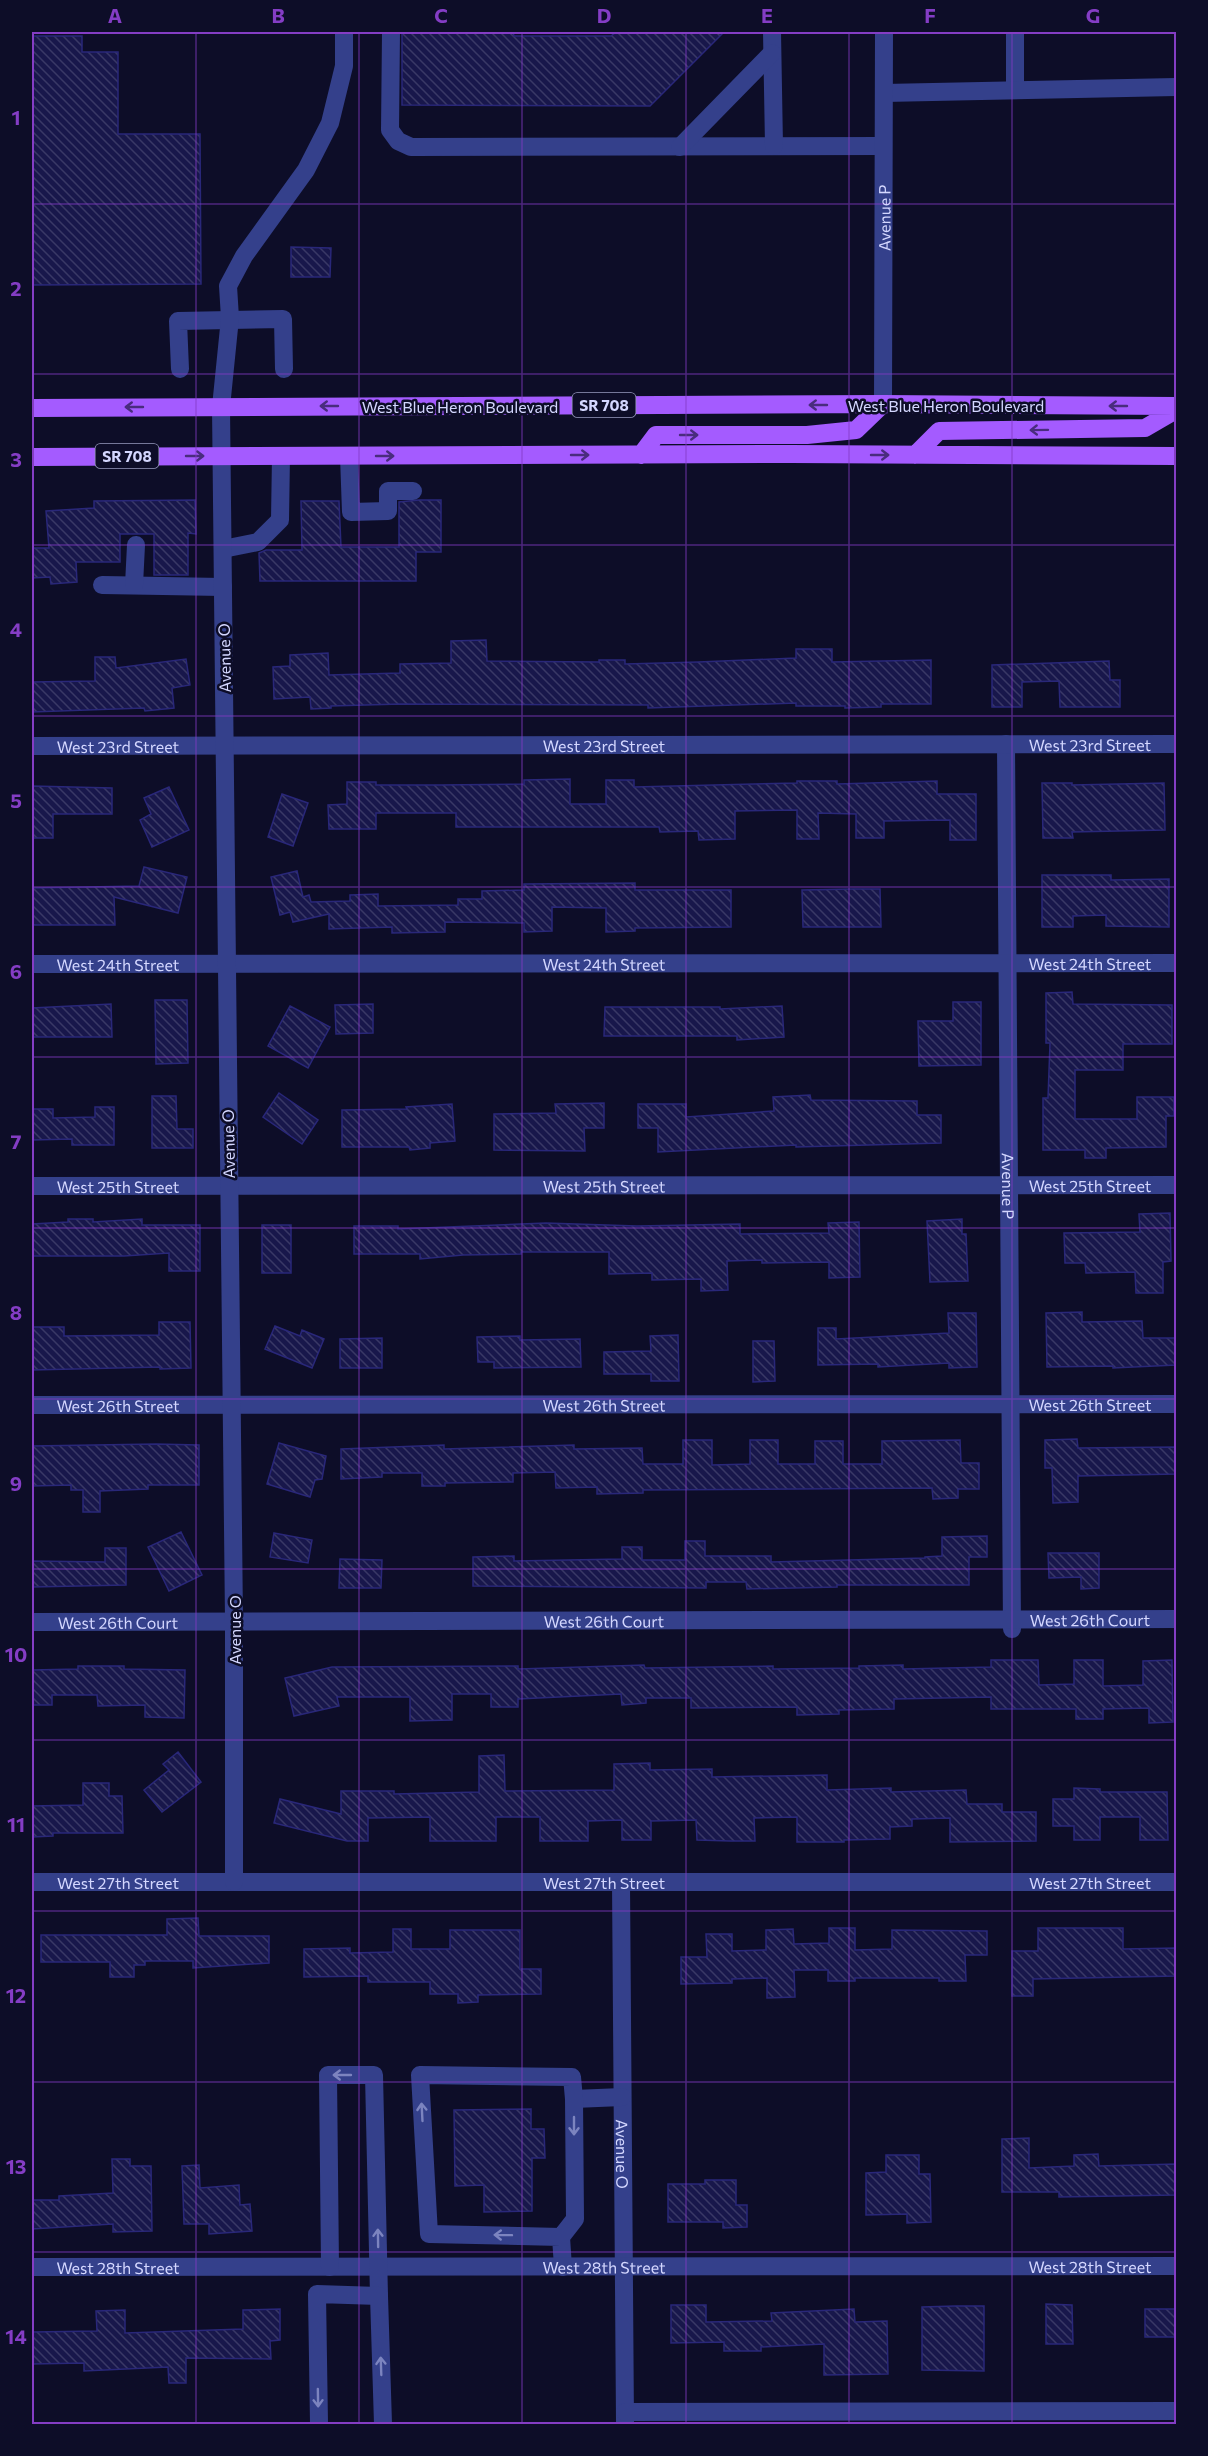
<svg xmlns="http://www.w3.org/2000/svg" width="1208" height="2456" font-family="Commissioner,sans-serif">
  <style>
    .building { fill: url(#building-back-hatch); stroke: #292779; stroke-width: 1.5 }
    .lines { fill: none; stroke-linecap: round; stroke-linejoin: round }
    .minor { stroke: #34408b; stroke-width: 18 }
    .major { stroke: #a45bff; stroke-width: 18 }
    .oneway { stroke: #492c7e }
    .oneway2 { stroke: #7c84bf }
    .grid { fill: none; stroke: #843dc5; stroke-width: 1.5; stroke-opacity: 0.55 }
    .labels { text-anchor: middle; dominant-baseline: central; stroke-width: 5; stroke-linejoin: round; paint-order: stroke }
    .shield { fill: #0d0d28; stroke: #989abe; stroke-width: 1.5 }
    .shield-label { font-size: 15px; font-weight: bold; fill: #d4d7ff }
    .street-label { font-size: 16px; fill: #d4d7ff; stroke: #0d0d28 }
    .neatline { fill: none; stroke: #843dc5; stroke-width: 2 }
    .grid-label { font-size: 20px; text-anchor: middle; font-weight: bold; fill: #843dc5 }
  </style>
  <defs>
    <pattern id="building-back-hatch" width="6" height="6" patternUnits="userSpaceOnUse" patternTransform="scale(1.5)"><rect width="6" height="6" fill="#18174b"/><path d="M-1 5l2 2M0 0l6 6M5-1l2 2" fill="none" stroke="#393866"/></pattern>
  </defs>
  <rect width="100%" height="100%" fill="#0d0d28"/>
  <path class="building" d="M402,32H513L514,36H611L616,32H724L650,106L402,105Z
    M32,36H82V52H118V134H200L201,284L32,285Z
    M291,247L331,248L330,277H291Z
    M195,500L196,534L188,533V575H154V534H120V562H76L77,582L51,584L50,577L32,578V548H49L46,511L94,508V501Z
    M419,500H441V552H416V581H260L259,553L266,550H302L301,501H339L341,547H399V502Z
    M486,640L487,661L599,662V660H625V664L698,662L796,658V649H832V662L931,660V704H881V707L845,708V706H796V703L648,708V705L401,704L331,706V708L311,709L310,697L274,699L273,667L290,666V655L328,653L329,675L400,673V664L451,663V641Z
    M95,657H115L116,668L186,659L190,685L172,688L174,708L145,711L144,708L32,712V682L95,681Z
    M1109,661L1110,680H1120V707H1060L1059,681L1022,682V707H992V665Z
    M570,779V804H606V780H634V787L797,783V781H837V784L937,781V794H976V840H950V820L884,821V838H856V814L818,813L819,839H797V810L735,811V839L699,840L698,831L660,832L659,827H456V813H376V829H329L328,805L347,804V782H376V785H440L524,784V780Z
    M1042,783H1072V785L1164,783L1165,830L1072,832L1073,838H1043Z
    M32,786L112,788V814H53V838H32Z
    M169,787L189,830L152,847L140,820L151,814L144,798Z
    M282,794L308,803L293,846L268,837Z
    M144,867L187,877L178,913L114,897L115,925H32V888L139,886Z
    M297,871L303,897L309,895L311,902L350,901V895L378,894V906L458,905V899H482V891L524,890V884L635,883V890H731V927L635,928V931L606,932V908L552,907V931L524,932V923L445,922V932L392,933V927L329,929V914L293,922L290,912L280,915L271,877Z
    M1042,875H1111V880L1169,879V927L1106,926V915L1073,916V927H1042Z
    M853,889H880L881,927H803L802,890Z
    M1072,992L1073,1004L1172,1005V1044H1123V1070H1075V1119H1137V1097H1174V1116H1166V1147L1106,1148V1158H1085V1150H1043V1098H1048L1050,1043H1046V993Z
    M155,1000H187L188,1063L156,1064Z
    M953,1002H981V1065L919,1066L918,1021H953Z
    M111,1004L112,1037H32V1008Z
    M373,1004V1033L336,1034L335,1005Z
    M290,1006L330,1027L308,1068L268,1046Z
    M782,1006L784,1037L737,1040V1036H604L605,1007H720V1009Z
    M279,1093L318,1120L302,1144L263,1117Z
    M810,1095L811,1100L917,1101V1115H941V1143L796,1147V1145L658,1152V1128H638V1104H686V1117L774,1111L773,1097Z
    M152,1096H176L177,1129H193V1148H152Z
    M604,1103V1128H584L585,1151L494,1150V1114L556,1113L555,1104Z
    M452,1104L455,1141L430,1143V1148L410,1150L409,1147H342V1110L407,1109L406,1107Z
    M95,1107H114V1145H72V1139L32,1140V1109H53V1118L95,1117Z
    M1170,1213L1171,1261L1163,1262V1293H1136L1135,1272L1086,1273L1085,1263H1065L1064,1233L1140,1232L1139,1214Z
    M68,1219H93V1222L142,1219V1225H200V1271H169V1253L124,1256H32V1224L68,1222Z
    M962,1219V1234H966L968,1281L930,1282L927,1221Z
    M859,1222L860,1277L829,1278V1262L762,1263V1260L727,1261L728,1290L701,1291V1279L652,1280V1273L609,1274V1252H521V1254L463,1255L420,1259V1254H354V1226H398V1229L546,1223L637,1226L740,1224V1234L829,1233L828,1223Z
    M262,1225H291V1273H262Z
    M1082,1312V1322L1142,1321L1143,1338H1176V1365L1113,1368V1366L1047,1367L1046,1313Z
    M948,1313H976L977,1367L949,1368V1363L878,1367V1364L818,1365V1328H836V1339L949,1333Z
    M159,1322H190L191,1368L160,1369V1367L32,1370V1327H64V1336L159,1335Z
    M275,1326L300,1336L302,1330L324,1339L312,1368L265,1349Z
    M678,1335L679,1381H651V1374H604V1352L651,1351L650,1336Z
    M520,1336V1340L580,1339L581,1367L494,1368V1362H478L477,1337Z
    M382,1338V1368H340V1339Z
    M753,1341H774L775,1381L753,1382Z
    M1077,1439L1078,1448L1176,1447V1474L1078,1476V1502L1053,1503L1052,1468H1045V1440Z
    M683,1440H712V1465L750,1464V1440H778V1464H815V1441H843V1464H882V1441L960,1440L961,1463H979V1489H958V1498L933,1499L932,1488L643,1490V1493L597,1494V1487L556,1488L555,1472L513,1473V1482L445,1483V1486H422V1473H382V1477L341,1479V1449L444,1445V1449L574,1445V1449L642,1448L643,1464H683Z
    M279,1443L326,1456L322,1479L315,1480L310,1497L267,1484Z
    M156,1444L199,1445V1485H148V1489L100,1491V1512H83V1490H71V1485L32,1486V1446Z
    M181,1532L202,1575L169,1591L148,1547Z
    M274,1533L312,1540L308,1563L270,1557Z
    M987,1536V1557H969V1585H837V1587L747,1589L746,1582H706V1588L473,1586V1557L514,1556V1561L622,1559V1547H642V1560H685V1541H705V1556H771V1562L925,1558V1557L942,1556V1537Z
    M105,1548H126V1585L32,1587V1561L105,1562Z
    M1048,1553H1099V1588L1081,1589V1577L1049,1578Z
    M340,1559L382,1560L381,1588H339Z
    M991,1660H1038L1039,1685L1074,1684V1660H1103V1686L1143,1685V1661L1172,1660L1173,1722L1149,1723V1708L1103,1709V1719H1076V1709H991V1697L894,1699V1709L839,1710V1714L797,1715V1707L691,1708V1698H646V1703L622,1705L621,1694L518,1699V1707H491V1694H452V1720L410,1721V1697H337L339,1706L294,1716L285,1678L332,1667L518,1666V1669L644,1665L645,1668L773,1666V1669L859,1668V1666L903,1665V1669L991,1667Z
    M78,1666H124V1669L185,1670L184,1718L145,1717V1705L98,1706L97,1695H52V1705H32V1670L78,1669Z
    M178,1752L201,1782L162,1812L144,1790L169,1770L163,1764Z
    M504,1755L505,1791L614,1790V1764L650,1763V1770L712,1769V1777L827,1775V1790L891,1788V1792L966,1790L967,1804H1002V1812H1036V1841L950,1842V1818L912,1819V1826L890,1827V1839L844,1840V1842H797V1817L754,1818L755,1841H730L697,1840L696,1820L651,1821V1840H622V1820L588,1821V1841H540V1817H496V1841H430V1817L368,1818V1841H347L274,1823L280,1799L341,1814V1791H394V1794L479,1792V1756Z
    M83,1783H109V1796H122L123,1833H53V1836L32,1837V1806L83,1805Z
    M1074,1788L1100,1789V1792H1167L1168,1840H1140V1817H1100V1840H1074V1826H1053V1799H1074Z
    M198,1918L199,1936H269V1963L193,1968V1961H145V1965H134V1977H110V1962H41V1935H167V1919Z
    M829,1928H855V1950L892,1949V1930L987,1931V1955H965L966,1981H939V1978H855V1981H828V1970H794L795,1997L767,1998V1978L732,1979V1983L681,1984V1957H707L706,1934H732V1951L766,1950V1930L793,1929L794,1944L829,1943Z
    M1038,1928H1123V1949L1176,1948V1976L1033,1979V1996H1012V1951H1038Z
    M393,1929H411V1949H450V1930H520V1969H541V1994L478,1995V2002L458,2003V1994H430V1982H368V1976L304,1977V1949L350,1948V1953L393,1952Z
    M531,2109V2129H544L545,2158H532V2211L484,2212V2185L455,2186L454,2110Z
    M1029,2138V2168L1074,2166V2155L1098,2154L1099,2166L1176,2164V2195L1059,2197V2192H1002V2139Z
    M886,2155H919V2174H930L931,2222L907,2223V2214L866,2215V2173L886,2172Z
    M112,2159H130V2166H151L152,2231L113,2232V2224L32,2229V2200H59V2196L113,2193Z
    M199,2165L200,2188L239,2185L240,2205L250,2204L252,2231L209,2234V2224H184L182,2166Z
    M705,2180H736V2205H747V2227L723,2228V2222H668V2184H705Z
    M1046,2304L1072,2305L1073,2344H1046Z
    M671,2305H706V2322L772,2321L771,2313L854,2309L855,2322L887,2321L888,2374L824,2375V2344L761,2347V2351H724V2342L671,2343Z
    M955,2306H984V2371L922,2370V2307Z
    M280,2309V2340L270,2341L271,2359L186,2358V2383H169L168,2367L84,2371V2363L32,2364V2332L97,2331L96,2311L125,2310V2333L243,2329V2310Z
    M1145,2309H1176V2337H1145Z"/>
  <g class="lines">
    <g class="minor">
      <path d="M391,32L390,130L398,141L411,147L883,146"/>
      <path d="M772,32L774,146"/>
      <path d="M1015,32V89"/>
      <path d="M884,93L1176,87"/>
      <path d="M680,147L772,53"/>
      <path d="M180,369L178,321L283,319L284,369"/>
      <path id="s1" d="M883,404L884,32"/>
      <path d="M349,456L351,512L388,511V491H413"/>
      <path d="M223,549L258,542L280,520L281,456"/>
      <path d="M102,585L223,587"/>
      <path d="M134,585L136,545"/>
      <path id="s2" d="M1006,744L1012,1629"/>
      <path id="s3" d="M32,746L1176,744"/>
      <path id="s4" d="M32,964L1176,963"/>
      <path id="s5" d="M32,1186L1176,1185"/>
      <path id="s6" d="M32,1405L1176,1404"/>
      <path id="s7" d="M32,1622L1176,1619"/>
      <path id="s8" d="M32,1882H1176"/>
      <path d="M234,1882V1621L221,407L230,318L228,286L244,256L306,170L330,123L344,66V32"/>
      <path id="s9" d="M621,1882L625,2423"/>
      <path d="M574,2099L622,2097"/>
      <path d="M561,2237L429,2234L420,2075L572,2077L574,2099L575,2219L561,2237L563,2267"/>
      <path id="s10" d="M32,2267L1176,2266"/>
      <path d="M330,2267L328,2075H374L379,2296"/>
      <path d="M625,2412L1176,2411"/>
      <path d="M319,2424L317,2294L379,2296L383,2424"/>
    </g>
    <path class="major" d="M32,408L883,404L1176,406
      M641,455L656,435H807L856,430L883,404
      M915,455L939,431L1145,428L1176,410
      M32,457L791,454L1176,456"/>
  </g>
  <defs><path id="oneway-shaft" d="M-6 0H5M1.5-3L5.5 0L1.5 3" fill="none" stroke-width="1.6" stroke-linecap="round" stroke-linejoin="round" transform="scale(1.5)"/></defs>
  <g class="oneway">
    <use href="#oneway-shaft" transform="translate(818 405) rotate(180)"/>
    <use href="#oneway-shaft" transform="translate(329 406) rotate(180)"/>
    <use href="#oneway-shaft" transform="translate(1118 406) rotate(-180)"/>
    <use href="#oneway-shaft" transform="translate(134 407) rotate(180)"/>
    <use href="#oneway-shaft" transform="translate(1039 430) rotate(179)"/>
    <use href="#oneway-shaft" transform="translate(689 435)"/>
    <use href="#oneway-shaft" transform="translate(580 455)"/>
    <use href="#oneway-shaft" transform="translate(880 455)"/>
    <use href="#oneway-shaft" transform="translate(195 456)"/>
    <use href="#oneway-shaft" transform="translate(385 456)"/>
  </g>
  <g class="oneway2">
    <use href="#oneway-shaft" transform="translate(342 2075) rotate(-180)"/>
    <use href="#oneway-shaft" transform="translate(422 2112) rotate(-93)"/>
    <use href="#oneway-shaft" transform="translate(574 2126) rotate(90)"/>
    <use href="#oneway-shaft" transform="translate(503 2235) rotate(-179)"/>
    <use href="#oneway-shaft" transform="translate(378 2238) rotate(-91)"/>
    <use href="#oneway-shaft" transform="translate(381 2366) rotate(-92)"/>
    <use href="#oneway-shaft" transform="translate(318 2398) rotate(89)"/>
  </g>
  <path class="grid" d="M196,32V2424M359,32V2424M522,32V2424M686,32V2424M849,32V2424M1012,32V2424M32,204H1176M32,374H1176M32,545H1176M32,716H1176M32,887H1176M32,1057H1176M32,1228H1176M32,1399H1176M32,1569H1176M32,1740H1176M32,1911H1176M32,2082H1176M32,2252H1176"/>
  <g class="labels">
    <g class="shield">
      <rect x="572.5" y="393" width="63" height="24" rx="4.5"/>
      <rect x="95.5" y="444" width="63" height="24" rx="4.5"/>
    </g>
    <g class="shield-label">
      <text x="604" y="405">SR 708</text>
      <text x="127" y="456">SR 708</text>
    </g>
    <g class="street-label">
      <text stroke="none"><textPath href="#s1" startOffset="186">Avenue P</textPath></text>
      <text x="946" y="405">West Blue Heron Boulevard</text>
      <text x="460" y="406">West Blue Heron Boulevard</text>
      <text transform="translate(224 658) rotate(-91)">Avenue O</text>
      <text stroke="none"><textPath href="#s3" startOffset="1058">West 23rd Street</textPath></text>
      <text stroke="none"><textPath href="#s3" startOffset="572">West 23rd Street</textPath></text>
      <text stroke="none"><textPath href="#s3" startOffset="86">West 23rd Street</textPath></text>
      <text stroke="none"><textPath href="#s4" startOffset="86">West 24th Street</textPath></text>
      <text stroke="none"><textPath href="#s4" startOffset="1058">West 24th Street</textPath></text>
      <text stroke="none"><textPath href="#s4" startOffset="572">West 24th Street</textPath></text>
      <text transform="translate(228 1144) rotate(-91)">Avenue O</text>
      <text stroke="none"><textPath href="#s5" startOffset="86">West 25th Street</textPath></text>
      <text stroke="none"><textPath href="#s5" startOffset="572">West 25th Street</textPath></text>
      <text stroke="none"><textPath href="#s5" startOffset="1058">West 25th Street</textPath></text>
      <text stroke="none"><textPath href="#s2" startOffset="442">Avenue P</textPath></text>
      <text stroke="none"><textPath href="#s6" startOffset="572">West 26th Street</textPath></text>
      <text stroke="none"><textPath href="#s6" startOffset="1058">West 26th Street</textPath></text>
      <text stroke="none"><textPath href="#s6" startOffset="86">West 26th Street</textPath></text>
      <text stroke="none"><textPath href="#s7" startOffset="1058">West 26th Court</textPath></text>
      <text stroke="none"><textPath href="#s7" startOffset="572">West 26th Court</textPath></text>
      <text stroke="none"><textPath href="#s7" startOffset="86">West 26th Court</textPath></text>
      <text transform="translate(234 1630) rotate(-90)">Avenue O</text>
      <text stroke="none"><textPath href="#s8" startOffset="86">West 27th Street</textPath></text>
      <text stroke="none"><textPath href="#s8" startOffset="572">West 27th Street</textPath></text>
      <text stroke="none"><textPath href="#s8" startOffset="1058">West 27th Street</textPath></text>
      <text stroke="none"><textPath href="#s9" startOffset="272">Avenue O</textPath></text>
      <text stroke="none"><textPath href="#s10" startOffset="1058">West 28th Street</textPath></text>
      <text stroke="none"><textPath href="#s10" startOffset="86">West 28th Street</textPath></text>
      <text stroke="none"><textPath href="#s10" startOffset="572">West 28th Street</textPath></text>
    </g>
  </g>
  <rect width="1208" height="2456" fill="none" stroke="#0d0d28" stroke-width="66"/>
  <rect x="33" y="33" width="1142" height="2390" class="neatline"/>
  <g class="grid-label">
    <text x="115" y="23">A</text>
    <text x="278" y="23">B</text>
    <text x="441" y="23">C</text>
    <text x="604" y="23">D</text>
    <text x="767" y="23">E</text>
    <text x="930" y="23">F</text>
    <text x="1093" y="23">G</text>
    <text x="16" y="125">1</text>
    <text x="16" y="296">2</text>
    <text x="16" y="467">3</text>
    <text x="16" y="637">4</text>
    <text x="16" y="808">5</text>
    <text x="16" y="979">6</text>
    <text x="16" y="1149">7</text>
    <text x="16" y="1320">8</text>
    <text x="16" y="1491">9</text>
    <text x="16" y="1662">10</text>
    <text x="16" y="1832">11</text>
    <text x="16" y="2003">12</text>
    <text x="16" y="2174">13</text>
    <text x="16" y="2344">14</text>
  </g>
</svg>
